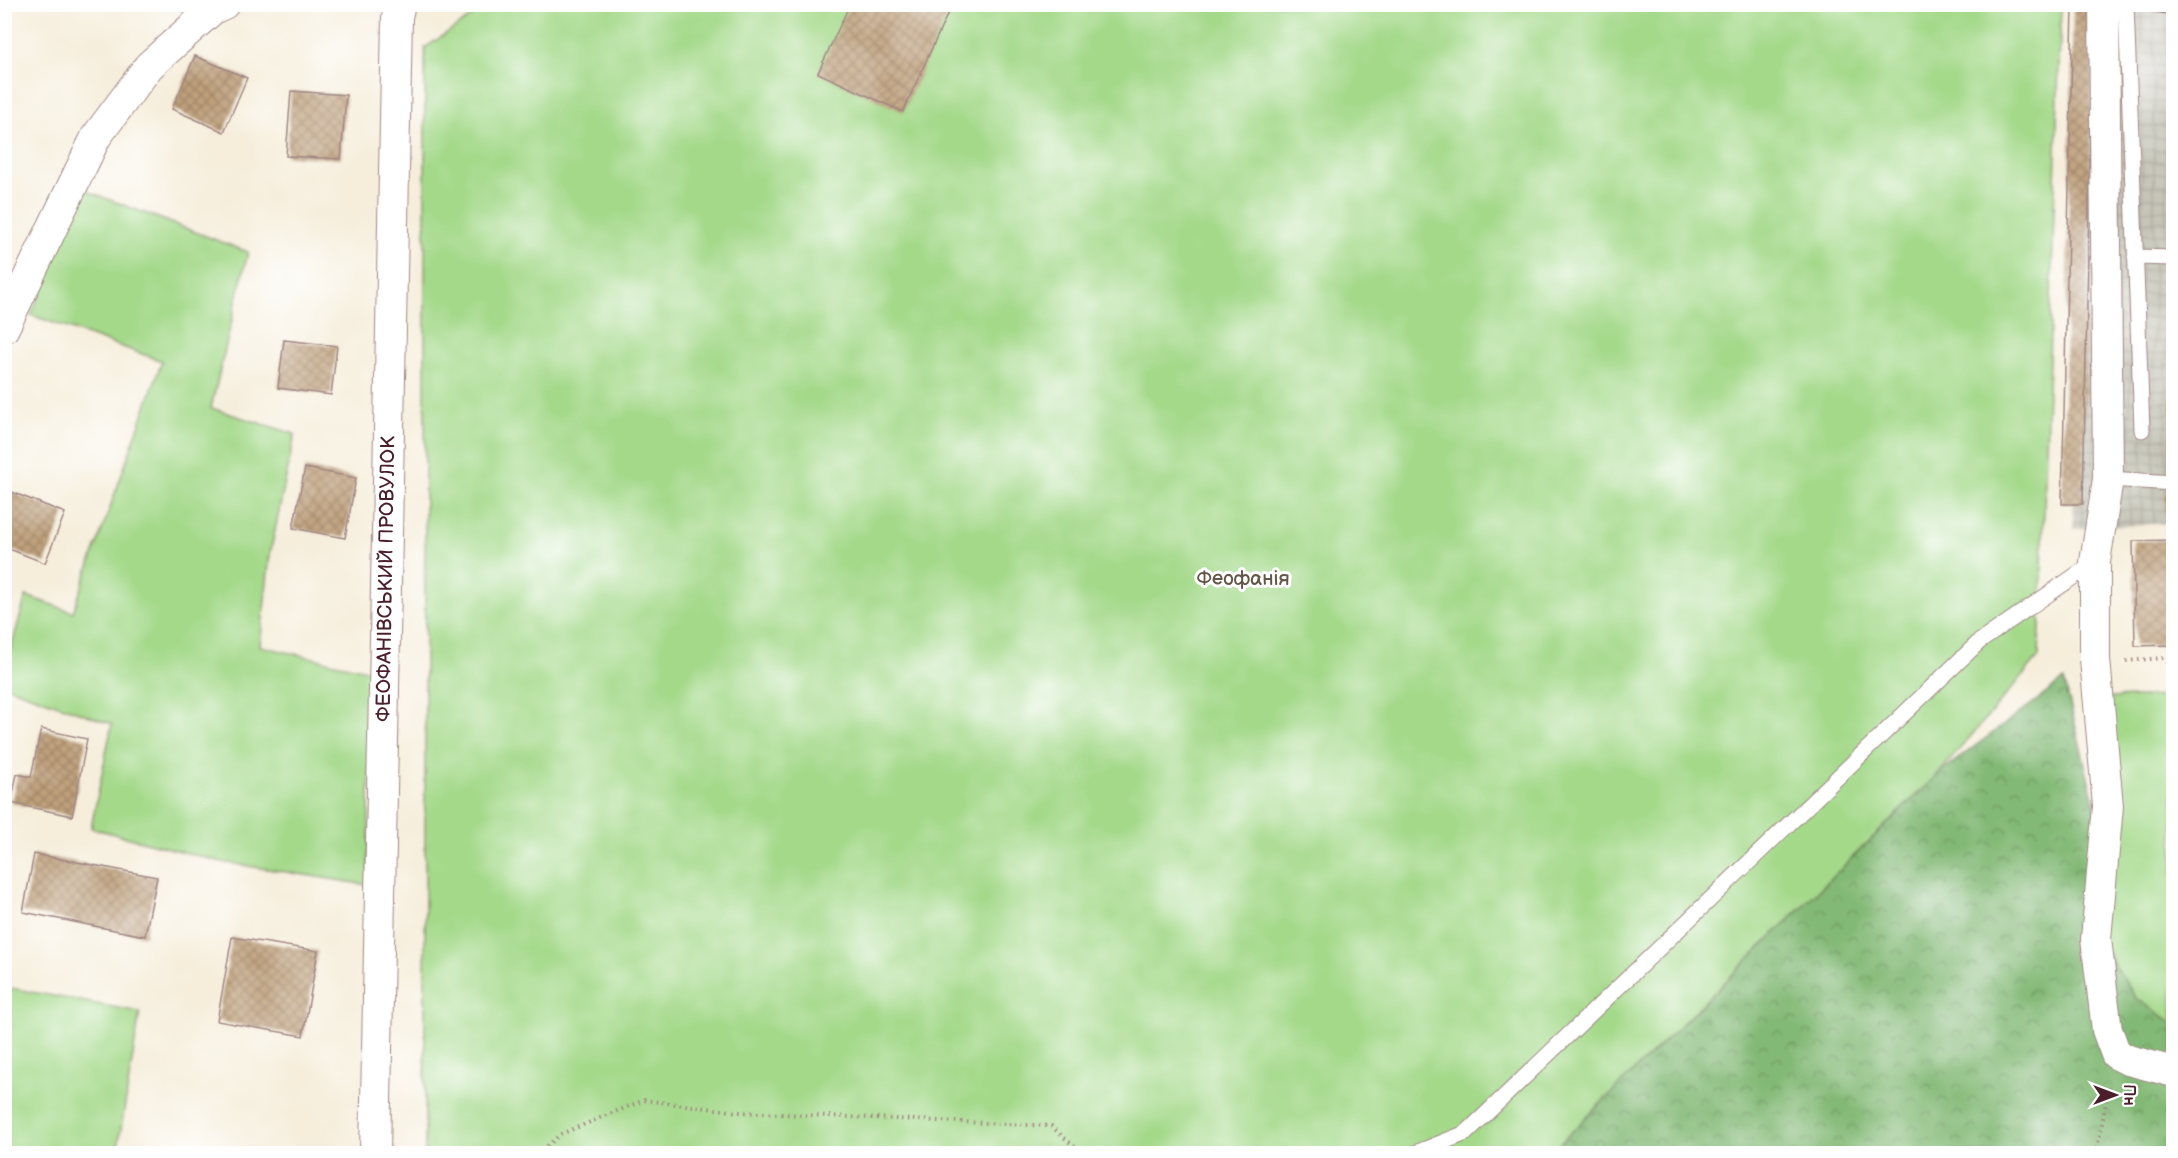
<svg xmlns="http://www.w3.org/2000/svg" width="2178" height="1158" font-family="'Balsamiq Sans',sans-serif">
  <style>
    .industrial { fill: url(#industrial-grid) }
    .green { fill: #a4d98a; stroke: #777c5a; stroke-width: 1.5 }
    .forest { fill: url(#forest-crowns); stroke: #666c50; stroke-width: 1.5 }
    .building { fill: url(#building-cross-hatch) }
    .lines { fill: none; stroke-linecap: round; stroke-linejoin: round }
    .lane-casing { stroke: #a08683; stroke-width: 17 }
    .street-casing { stroke: #a08683; stroke-width: 32 }
    .path { stroke: #a08683; stroke-width: 4; stroke-dasharray: 1.5 4.5; stroke-linecap: butt }
    .lane { stroke: #fff; stroke-width: 15 }
    .street { stroke: #fff; stroke-width: 30 }
    .labels { text-anchor: middle; dominant-baseline: central; stroke-width: 6; stroke-linejoin: round; paint-order: stroke }
    .street-label { font-size: 20px; fill: #4a1f2b; stroke: #fff }
    .park-label { font-size: 20px; fill: #655748; stroke: #fff }
  </style>
  <defs>
    <pattern id="industrial-grid" width="8" height="8" patternUnits="userSpaceOnUse" patternTransform="scale(1.5)"><rect width="8" height="8" fill="#c6c5b8"/><path d="M0 4h8M4 0v8" fill="none" stroke="#aca99e"/></pattern>
    <pattern id="forest-crowns" width="20" height="18" patternUnits="userSpaceOnUse" patternTransform="scale(1.5)"><rect width="20" height="18" fill="#83b976"/><path d="M2 6a3 3 0 1 1 6 0M12 15a3 3 0 1 1 6 0" fill="none" stroke="#6d9661"/></pattern>
    <pattern id="building-cross-hatch" width="8" height="8" patternUnits="userSpaceOnUse" patternTransform="scale(1.5)"><rect width="8" height="8" fill="#bfa07b"/><path d="M0 0l8 8M0 8l8-8" fill="none" stroke="#9d8265"/></pattern>
  </defs>
  <rect width="100%" height="100%" fill="#fff"/>
  <filter id="ink" filterUnits="userSpaceOnUse"><feTurbulence type="fractalNoise" baseFrequency=".0167" numOctaves="2"/><feDisplacementMap in="SourceGraphic" scale="12" xChannelSelector="R" yChannelSelector="G"/><feConvolveMatrix kernelMatrix="1 2 1 2 8 2 1 2 1" color-interpolation-filters="sRGB"/></filter>
  <filter id="wash" filterUnits="userSpaceOnUse"><feTurbulence type="fractalNoise" baseFrequency=".008" numOctaves="4" result="noise"/><feDisplacementMap in="SourceGraphic" scale="24" xChannelSelector="R" yChannelSelector="G"/><feGaussianBlur stdDeviation="1.35" result="paint"/><feColorMatrix in="noise" values="0 0 0 0 0 0 0 0 0 0 0 0 0 0 0 0 0 1.4 0 .05"/><feComposite in="paint" operator="in"/></filter>
  <g filter="url(#wash)">
    <rect width="100%" height="100%" fill="#f6eedb"/>
    <path class="industrial" d="M2085,5H2173V523L2073,529Z"/>
    <path class="green" d="M490,4L2061,5L2039,657L1939,773L1552,1151L1547,1153H425V48Z
      M84,190L248,252L211,408L295,434L270,554L260,646L371,671L368,885L222,862L91,828L112,724L5,686V669L26,596L73,612L162,361L31,315Z
      M2173,696V1023L2136,998L2096,938L2108,698Z
      M5,987L140,1012L117,1153H5Z"/>
    <path class="forest" d="M2064,680L2105,845L2096,937L2136,998L2173,1023V1153L1547,1154L1552,1151L1939,773Z"/>
    <g id="blocks">
      <path class="building" d="M850,4H952L903,112L818,73Z
        M2144,4H2174V15L2143,10Z
        M2073,5H2093L2083,504H2062Z
        M195,56L247,78L224,132L172,109Z
        M291,91L346,95L341,159L286,156Z
        M2171,112H2174V170H2171Z
        M284,340L337,346L331,395L278,388Z
        M2172,368L2174,369V473L2168,472Z
        M305,468L356,478L345,538L293,528Z
        M4,489L65,513L45,563L4,547Z
        M2165,493H2174V515H2166Z
        M2174,540V645L2135,646L2133,541Z
        M41,729L87,739L72,816L11,803L17,774L31,777Z
        M34,854L157,877L145,936L23,912Z
        M232,937L318,951L303,1036L217,1021Z"/>
    </g>
  </g>
  <g filter="url(#ink)">
    <use href="#blocks" fill-opacity="0" stroke="#a08683" stroke-width="1.5"/>
    <g class="lines">
      <defs>
        <path id="lane" d="M2126,4L2142,430
          M2135,257L2174,258
          M2108,479L2174,483
          M1413,1154L1466,1133L1979,642L2095,562"/>
        <path id="street" d="M2104,4L2108,479L2095,562V659L2108,806L2096,939L2107,1030L2116,1054L2128,1060L2174,1072
          M4,328L96,137L149,66L213,9L224,4
          M375,1154L397,17L400,4"/>
      </defs>
      <use href="#lane" class="lane-casing"/>
      <use href="#street" class="street-casing"/>
      <path class="path" d="M2126,661L2174,657
        M538,1154L561,1134L644,1100L738,1112L1051,1126L1083,1154
        M2096,1154L2109,1087"/>
      <use href="#lane" class="lane"/>
      <use href="#street" class="street"/>
    </g>
  </g>
  <g class="labels">
    <g class="street-label">
      <text transform="translate(386 579) rotate(-89)">ФЕОФАНІВСЬКИЙ ПРОВУЛОК</text>
    </g>
    <g class="park-label">
      <text x="1243" y="579">Феофанія</text>
    </g>
  </g>
  <rect width="2178" height="1158" fill="none" stroke="#fff" stroke-width="24"/>
  <g transform="translate(2115 1095) rotate(90)" stroke="#ffffff" stroke-width="4.5" paint-order="stroke">
  <path d="M0-4.5L10 22L0 15L-10 22Z" fill="#4a1f2b"/>
  <text y="-9" font-size="16" font-weight="bold" text-anchor="middle" fill="#4a1f2b">Пн</text>
  </g>
</svg>
